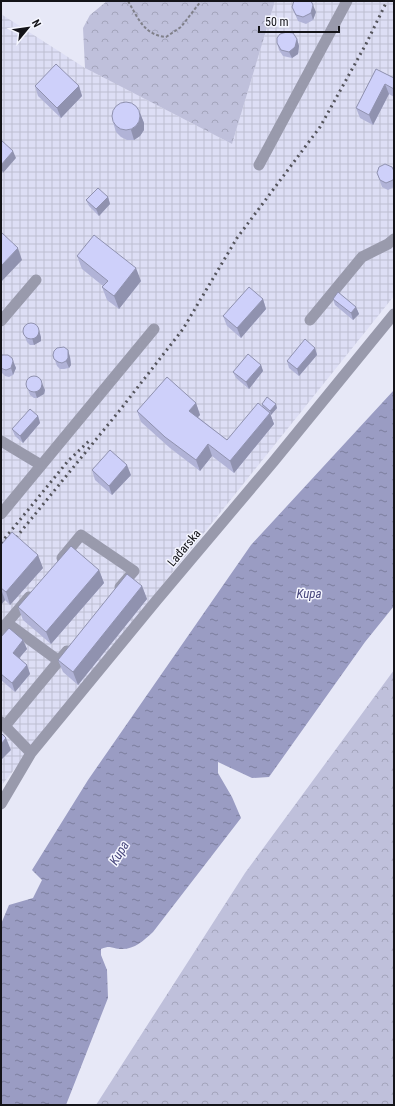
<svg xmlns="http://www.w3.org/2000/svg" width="395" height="1106" font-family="'Roboto Condensed',sans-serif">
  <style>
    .industrial { fill: url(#industrial-grid) }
    .forest { fill: url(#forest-crowns) }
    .water { fill: url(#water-ripples) }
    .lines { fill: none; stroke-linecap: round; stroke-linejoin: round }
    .path { stroke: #80808a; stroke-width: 2; stroke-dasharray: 3 2; stroke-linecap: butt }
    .minor { stroke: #999aac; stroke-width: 11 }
    .rail { stroke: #54545c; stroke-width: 3; stroke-dasharray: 2 4; stroke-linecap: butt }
    .wall { fill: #b1b3d7 }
    .shaded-wall { fill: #9092af }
    .building { fill: #ced0fa; stroke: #9092af }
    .labels { text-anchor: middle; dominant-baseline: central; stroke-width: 3; stroke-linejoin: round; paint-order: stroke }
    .street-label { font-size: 12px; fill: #141419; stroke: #f5f6ff }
    .water-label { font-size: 13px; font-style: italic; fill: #47467c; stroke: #f5f6ff }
  </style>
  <defs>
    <pattern id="industrial-grid" width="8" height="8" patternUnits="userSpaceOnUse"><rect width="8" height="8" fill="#dddef5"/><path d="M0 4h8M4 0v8" fill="none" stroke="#bdbed1"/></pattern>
    <pattern id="forest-crowns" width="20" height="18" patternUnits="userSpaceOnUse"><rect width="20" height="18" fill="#bfc0db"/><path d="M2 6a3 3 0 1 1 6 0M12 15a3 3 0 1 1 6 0" fill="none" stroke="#a3a4bb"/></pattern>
    <pattern id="water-ripples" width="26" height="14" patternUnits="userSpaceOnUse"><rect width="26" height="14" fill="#9a9cc3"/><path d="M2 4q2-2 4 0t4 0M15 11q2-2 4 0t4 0" fill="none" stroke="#7c7e9e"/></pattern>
  </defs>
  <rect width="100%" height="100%" fill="#e7e8f7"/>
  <path class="industrial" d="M275,1H394V296L1,786V14L85,68L232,144Z"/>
  <path class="forest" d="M107,1H275L232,144L85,68L83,28L90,15Z
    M394,670V1105H96L245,873Z"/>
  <path class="water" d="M394,390V606L365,642L269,777L252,778L218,762V773L232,797L241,818L153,932C143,941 134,950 120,949C110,948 111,945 101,949V955L107,970L108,998L66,1105H1V924L9,905L33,898L42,880L32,870L88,780L251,545Z"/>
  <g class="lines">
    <path class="path" d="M128,1C138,18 144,35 166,37L181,27L201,1"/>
    <path class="minor" d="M259,165L347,1
      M310,320L362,257L388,244L394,239
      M1,321L36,280
      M1,441L41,465
      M1,514L154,329
      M62,558L81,535L134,571L120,587
      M7,623L59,661
      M1,630L29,597
      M1,722L31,753
      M5,726L67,651
      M1,804L31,753L156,601L274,461L394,314"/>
    <path class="rail" d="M1,543L68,461L90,440
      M1,556L120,410L183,329L237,238L320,127L366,44L387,1"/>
  </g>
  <path class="wall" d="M292,7L316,12L313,20L306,24L298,21Z
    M297,39L299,46L298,54L292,58L283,56L279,50L277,43Z
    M376,69L394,78V97L389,94L373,125L360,118L356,108Z
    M35,86H79L82,96L61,118L38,96Z
    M140,113L144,123V130L140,136L134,140H127L121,137L116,132L113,122Z
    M394,171V187L388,190L382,187L377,173Z
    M108,197L110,204L99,216L89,206L86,200Z
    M77,256L141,281L119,309L107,300L102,287L103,286L82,269Z
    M263,299L266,309L241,338L227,326L223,316Z
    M333,299L356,307L359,314L353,320L335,305Z
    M23,331L41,337V341L34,345H30L27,342Z
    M315,348L317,355L299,376L289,368L287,361Z
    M53,355L70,357L71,365L69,368L64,369H60L57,366Z
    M1,356L12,358L16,368L13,375L9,377L5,376L1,372Z
    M261,365L263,371L249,389L236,378L233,372Z
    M26,384L45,390L44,394L37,398H34L30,395Z
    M196,403L200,415L198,417L227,440L262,406V404L277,408L271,415L270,414L274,424L234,473L212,456L200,471L170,448L141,422L137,411Z
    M38,416L40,423L23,443L15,436L12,429Z
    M92,470L131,475L112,495L95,480Z
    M1,545L43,568L10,605L5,600L1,605Z
    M99,570L104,583L51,644L23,620L18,607Z
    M142,586L147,599L78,685L63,672L58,660Z
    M1,637L23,640L27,649L19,658L27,665L30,674L15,692L1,680Z"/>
  <path class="shaded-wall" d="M313,5L316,12L313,20L311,13Z
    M297,39L299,46L298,54L292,58L289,52Z
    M385,84L389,94L373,125L369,115Z
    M79,86L82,96L61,118L57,108Z
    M140,113L144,123V130L140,136L134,140L131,130Z
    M13,151L16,158L3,173L1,168V165Z
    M108,197L110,204L99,216L96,209Z
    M18,248L22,260L1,282V266Z
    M136,268L141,281L119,309L114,296Z
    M263,299L266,309L241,338L237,328Z
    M356,307L359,314L353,320L351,313Z
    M39,330L41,337V341L34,345L32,338Z
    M315,348L317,355L299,376L297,369Z
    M68,350L70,357L71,365L69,368L66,361Z
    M13,361L16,368L13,375L11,368Z
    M261,365L263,371L249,389L246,382Z
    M42,383L45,390L44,394L37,398L35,392Z
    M196,403L200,415L193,422L189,411Z
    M276,404L277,408L271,415L270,411Z
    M270,413L274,424L234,473L230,461Z
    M38,416L40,423L23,443L20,436Z
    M208,444L212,456L200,471L196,460Z
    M127,465L131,475L112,495L109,486Z
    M38,555L43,568L10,605L6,592Z
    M99,570L104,583L51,644L46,632Z
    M142,586L147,599L78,685L73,672Z
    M1,589L5,600L1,605Z
    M23,640L27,649L16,662L13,653Z
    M27,665L30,674L15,692L12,683Z
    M6,738L11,750L1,760V744Z"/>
  <path class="building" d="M294,1H311L313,5L311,13L303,17L296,15L292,7Z
    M287,32L293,33L297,39L295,47L289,52L281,50L277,43V38L280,34Z
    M56,64L79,86L57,108L35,86Z
    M376,69L394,78V89L385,84L369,115L356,108Z
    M112 116a14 14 0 1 1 28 0a14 14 0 1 1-28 0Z
    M1,140L13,151L1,165Z
    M385,164L392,167L394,171V177L393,180L386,183L380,180L377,173L379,167Z
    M98,188L108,197L96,209L86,200Z
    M1,232L18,248L1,266Z
    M94,235L136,268L114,296L102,287L108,281L77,256Z
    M249,287L263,299L237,328L223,316Z
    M338,292L356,307L351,313L333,299Z
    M23 331a8 8 0 1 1 16 0a8 8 0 1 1-16 0Z
    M305,339L315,348L297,369L287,361Z
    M64,347L68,350V358L66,361L62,363L58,362L54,359L53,355L54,351L57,348Z
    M248,354L261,365L246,382L233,372Z
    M2,355H8L12,358L13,361L11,368L6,370L3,369L1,368V356Z
    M26 384a8 8 0 1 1 16 0a8 8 0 1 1-16 0Z
    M167,377L196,403L189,411L227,440L258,403L270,413L230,461L208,444L196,460L165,437L137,411Z
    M267,397L276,404L270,411L262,404Z
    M30,409L38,416L20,436L12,429Z
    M110,450L127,465L109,486L92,470Z
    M12,532L38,555L6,592L1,588V545Z
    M71,546L99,570L46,632L18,607Z
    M127,574L142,586L73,672L58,660Z
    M9,628L23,640L13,653L27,665L12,683L1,674V637Z
    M1,733L6,738L1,744Z"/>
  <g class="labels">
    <g class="street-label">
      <text transform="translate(184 548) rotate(-50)">Lađarska</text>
    </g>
    <g class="water-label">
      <text x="309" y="593">Kupa</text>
      <text transform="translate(119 853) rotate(-59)">Kupa</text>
    </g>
  </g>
  <rect width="395" height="1106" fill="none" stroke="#141419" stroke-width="4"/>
  <g transform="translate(28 28) rotate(61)" stroke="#f5f6ff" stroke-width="3" paint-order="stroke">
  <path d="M0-3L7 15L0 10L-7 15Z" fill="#141419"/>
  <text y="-6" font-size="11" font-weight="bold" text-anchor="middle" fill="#141419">N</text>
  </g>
  <path d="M259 26v6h80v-6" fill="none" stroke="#141419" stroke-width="2"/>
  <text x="265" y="26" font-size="12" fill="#141419" stroke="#f5f6ff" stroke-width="3" paint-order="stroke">50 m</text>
</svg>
